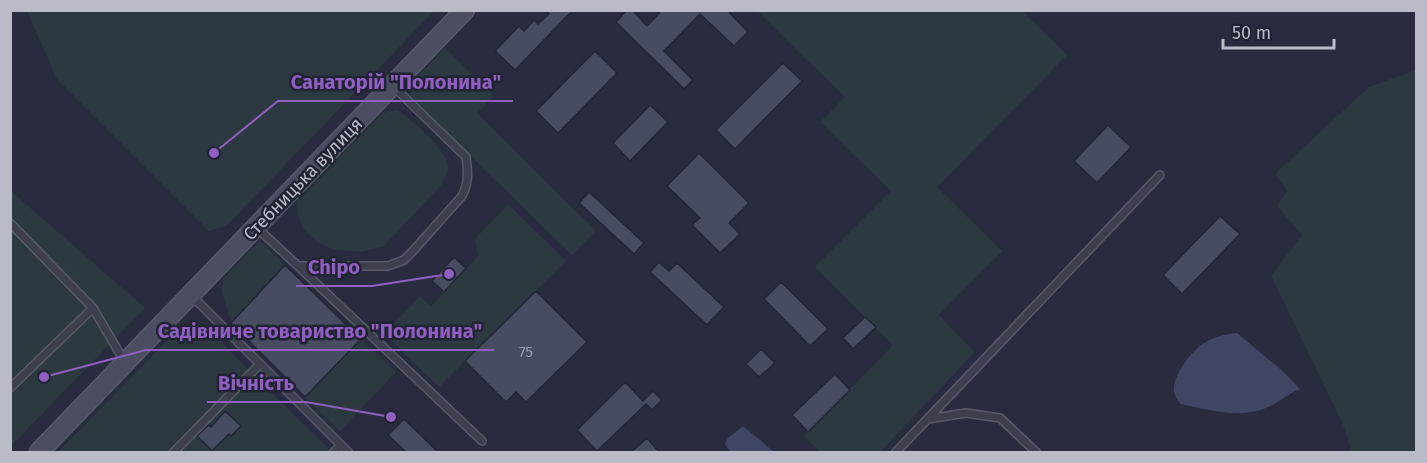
<svg xmlns="http://www.w3.org/2000/svg" width="1427" height="463" font-family="'Fira Sans',sans-serif">
  <style>
    .green { fill: #2c3940 }
    .water { fill: #414665 }
    .building { fill: #484c60; stroke: #232636; stroke-width: 1.5 }
    .lines { fill: none; stroke-linecap: round; stroke-linejoin: round }
    .lane-casing { stroke: #575a69; stroke-width: 10 }
    .secondary-casing { stroke: #575a69; stroke-width: 21 }
    .lane { stroke: #3d3f4e; stroke-width: 7 }
    .secondary { stroke: #4b4d61; stroke-width: 18 }
    .labels { text-anchor: middle; dominant-baseline: central; stroke-width: 5; stroke-linejoin: round; paint-order: stroke }
    .number-label { font-size: 15px; fill: #9d9faf }
    .street-label { font-size: 18px; fill: #b9bbc9; stroke: #212434 }
    .leader { fill: none; stroke: #915ec2; stroke-width: 2 }
    .callout-dot { fill: #915ec2; stroke: #212434; stroke-width: 2 }
    .callout-label { font-size: 20px; text-anchor: middle; font-weight: bold; fill: #915ec2; stroke: #212434; stroke-width: 5; stroke-linejoin: round; paint-order: stroke }
  </style>
  <rect width="100%" height="100%" fill="#292c3e"/>
  <path class="green" d="M27,11H434L226,226L209,231L57,79Z
    M757,11H1022L1067,55L937,187L1002,251L939,315L975,352L880,452H820L804,436L893,345L815,267L891,191L820,122L845,97Z
    M445,48L494,96L477,113L596,231L572,255L411,98L409,86Z
    M1416,70V452H1352L1342,422L1271,276L1302,235L1277,206L1287,191L1275,174L1369,87Z
    M397,110C410,118 443,148 447,161C450,169 445,177 442,184L384,246L362,252L335,250L318,243L304,229L298,215L297,202L383,113Z
    M11,191L145,308L11,446Z
    M508,204L566,261L439,387L384,334L420,296L431,306L478,256L475,239Z
    M260,241L285,265L231,323L222,292L223,279Z
    M187,325H197L211,332L332,452H58L180,328Z
    M361,339L396,372L340,431L305,397Z"/>
  <path class="water" d="M1237,333L1286,374L1300,389C1288,394 1278,403 1266,408C1238,419 1209,410 1181,404C1177,399 1173,394 1174,387C1176,371 1191,352 1204,343C1214,337 1225,334 1237,333Z
    M743,426L774,452H730L725,444L728,438Z"/>
  <path class="building" d="M546,10H573L515,70L495,51L519,26L524,31L534,20L538,24L549,14Z
    M627,10H632L647,26L662,10H727L748,32L734,46L700,14L664,51L693,80L684,89L616,22Z
    M595,51L617,73L558,133L536,111Z
    M783,63L802,81L735,149L716,130Z
    M650,105L668,122L630,161L613,143Z
    M1108,125L1131,147L1097,183L1074,161Z
    M699,153L749,203L729,223L740,234L720,253L692,225L700,218L667,186Z
    M589,192L644,243L634,254L579,203Z
    M1220,216L1240,234L1182,294L1163,275Z
    M454,257L466,268L444,292L432,281Z
    M659,262L669,271L677,263L724,307L707,325L650,272Z
    M285,265L361,339L305,397L231,323Z
    M781,282L828,329L810,346L764,299Z
    M536,291L587,342L526,402L516,392L506,402L465,361Z
    M865,317L876,327L853,349L843,338Z
    M761,349L775,363L759,377L746,364Z
    M835,374L850,390L808,432L792,415Z
    M625,382L643,401L653,391L662,400L652,410L646,404L597,451L577,430Z
    M225,411L241,426L231,436L229,434L212,451L197,436L209,425L211,427Z
    M404,419L439,453H407L388,435Z
    M647,438L660,453H630Z"/>
  <g class="lines">
    <defs>
      <path id="lane" d="M10,223L93,308L124,361
        M256,227L298,266H388L404,260L412,252L462,196C469,183 468,171 466,157L393,86
        M298,266L482,441
        M191,295L348,452
        M10,388L93,308
        M928,419L966,413L1000,418L1036,452
        M174,452L260,364
        M334,452L341,445
        M896,452L1160,175"/>
      <path id="secondary" d="M39,452L465,10"/>
    </defs>
    <use href="#lane" class="lane-casing"/>
    <use href="#secondary" class="secondary-casing"/>
    <use href="#lane" class="lane"/>
    <use href="#secondary" class="secondary"/>
  </g>
  <g class="labels">
    <g class="number-label">
      <text x="526" y="352">75</text>
    </g>
    <g class="street-label">
      <text transform="translate(303 179) rotate(-46)">Стебницька вулиця</text>
    </g>
  </g>
  <path class="leader" d="M214 153L278 101H513M449 274L372 286H296M44 377L146 350H494M391 417L306 402H207"/>
  <g class="callout-dot">
    <circle cx="214" cy="153" r="6"/>
    <circle cx="449" cy="274" r="6"/>
    <circle cx="44" cy="377" r="6"/>
    <circle cx="391" cy="417" r="6"/>
  </g>
  <g class="callout-label">
    <text x="396" y="89">Санаторій "Полонина"</text>
    <text x="334" y="274">Chipo</text>
    <text x="320" y="338">Садівниче товариство "Полонина"</text>
    <text x="256" y="390">Вічність</text>
  </g>
  <rect width="1427" height="463" fill="none" stroke="#b9bbc9" stroke-width="24"/>
  <path d="M1223 39v9h111v-9" fill="none" stroke="#b9bbc9" stroke-width="3"/>
  <text x="1232" y="39" font-size="18" fill="#b9bbc9" stroke="#212434" stroke-width="4.5" paint-order="stroke">50 m</text>
</svg>
